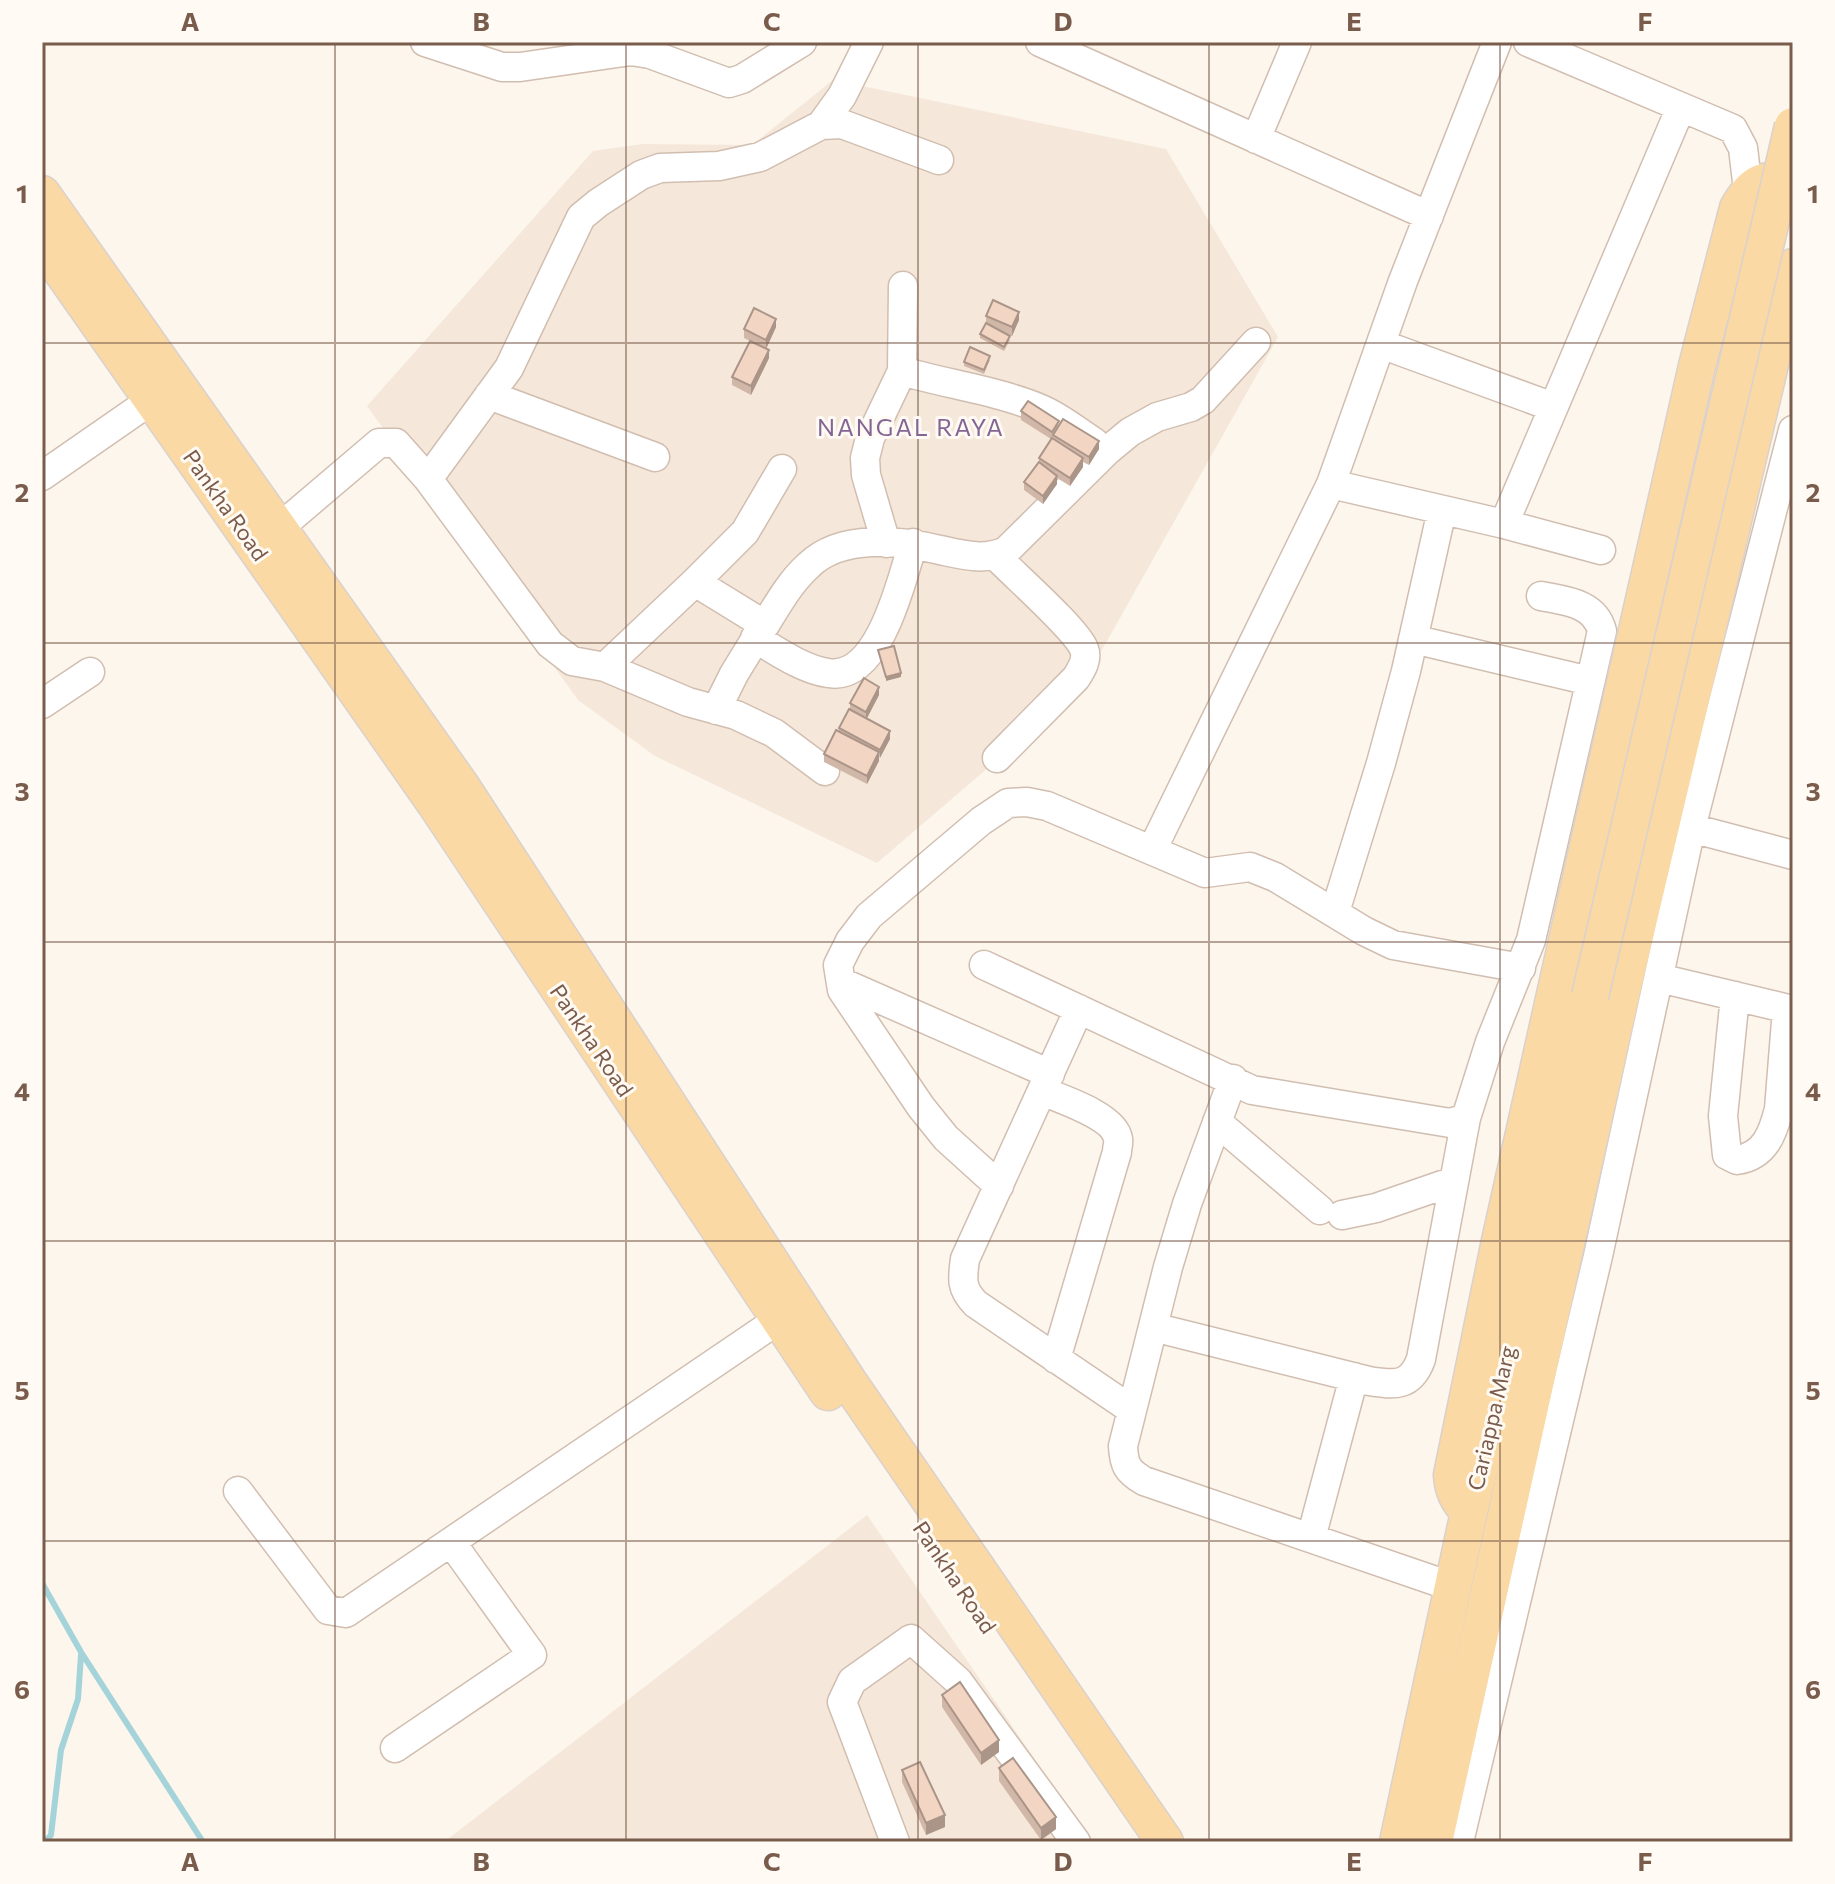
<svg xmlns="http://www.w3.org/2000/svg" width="1835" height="1884" font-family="Commissioner,sans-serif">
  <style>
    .residential { fill: #f5e8da }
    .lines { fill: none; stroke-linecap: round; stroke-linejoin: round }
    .stream { stroke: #a5d3da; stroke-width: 6 }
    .minor-casing { stroke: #d1beb0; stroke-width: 31 }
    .major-casing { stroke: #dad1cd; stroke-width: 39 }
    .minor { stroke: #fff; stroke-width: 28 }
    .major { stroke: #fbd9a5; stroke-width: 36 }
    .major-bridge-casing { stroke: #dad1cd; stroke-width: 39; stroke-linecap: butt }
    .major-bridge { stroke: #fbd9a5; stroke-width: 36 }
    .wall { fill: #d1b7a8 }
    .shaded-wall { fill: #aa9588 }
    .building { fill: #f3d5c3; stroke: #aa9588; stroke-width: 2 }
    .grid { fill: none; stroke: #7a5c4d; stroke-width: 2; stroke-opacity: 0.55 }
    .labels { text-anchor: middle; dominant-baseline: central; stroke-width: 6; stroke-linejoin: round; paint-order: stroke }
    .street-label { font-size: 22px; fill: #7a5c4d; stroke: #fffaf3 }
    .neighbourhood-label { font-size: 24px; letter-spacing: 2px; fill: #846695; stroke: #fffaf3 }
    .neatline { fill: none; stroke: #7a5c4d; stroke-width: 3 }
    .grid-label { font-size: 26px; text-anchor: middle; font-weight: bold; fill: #7a5c4d }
  </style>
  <rect width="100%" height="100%" fill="#fdf6ec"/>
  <path class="residential" d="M833,80L1166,149L1278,337L1080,689L877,863L655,756L578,700L367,406L593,151L643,144L752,145Z
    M867,1515L1092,1842H444Z"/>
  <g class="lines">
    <path class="stream" d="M42,1583L81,1652L203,1842
      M45,1842L51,1835L61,1750L78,1699L81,1655"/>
    <defs>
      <path id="minor" d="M425,42L502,67H520L631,51L650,54L729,83L742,79L802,42
        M1040,42L1429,216
        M1528,42L1733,129L1743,148L1748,190
        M821,125L842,96L869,42
        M1256,139L1297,42
        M1381,344L1553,407
        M902,371C946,384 999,391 1041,409C1060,417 1077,431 1094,442
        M489,395L655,457
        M42,476L153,399
        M428,479L550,644L572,661L605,667L695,582L765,625C778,604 790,582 809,565C841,534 900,540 940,550C963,555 984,561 1006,551L1107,451L1130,432L1157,417L1191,407L1203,400L1256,342
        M1331,484L1504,524L1601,550
        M1504,524L1681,107
        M264,537L279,528L379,443H396L428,479L509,368L581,217L598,203L641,175L660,168L719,166L760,157L821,125L842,124L939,160
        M886,543L866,475L865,458L870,438L902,371L903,286
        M996,556C1013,574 1077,630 1084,649C1088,659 1082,669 1076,678L997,758
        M695,582L745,532L782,469
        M755,638C777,651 802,669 828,673C879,682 902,579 913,543
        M1413,639L1590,681
        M605,667L688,702L736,715L759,726L774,733L825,771
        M42,704L90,672
        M716,710L734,674L764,625
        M1691,828L1793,855
        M1152,850L1331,484L1403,281L1497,42
        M1335,912L1381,763L1406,671L1442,510
        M984,965L1252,1090L1450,1123L1466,1118
        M1659,978L1793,1010
        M841,982L1050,1074
        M1735,996L1723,1116L1727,1155L1737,1160C1765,1156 1773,1133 1779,1109L1787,1009
        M1079,1009L965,1259C962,1280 961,1289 976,1304L1132,1410
        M1233,1079L1187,1204L1168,1267L1123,1446C1124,1465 1127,1471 1144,1481L1453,1587
        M1042,1091C1061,1099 1115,1116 1118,1139C1119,1143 1117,1147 1117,1152L1056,1359
        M1217,1122L1320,1210
        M999,1186L946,1138L921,1107L842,990L838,965L850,941L869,916L981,821L1008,803L1027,802L1047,806L1205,873L1250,867L1275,877L1364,931L1393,945L1521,968
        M1342,1215L1376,1208L1454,1181
        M1153,1327L1369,1381C1395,1385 1411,1387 1421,1359L1466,1118L1490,1042L1531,940L1602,631C1595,603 1566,601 1541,596
        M238,1491L328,1610L346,1613L778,1320
        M1311,1538L1354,1377
        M395,1748L532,1655L451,1542
        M895,1842L842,1702L852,1681L911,1639L958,1681L1076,1842
        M1459,1842L1598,1256L1691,828L1793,430"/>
      <path id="major" d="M42,194L461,786L848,1381L1165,1842
        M42,243L435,803L828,1392
        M1469,1512C1458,1500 1453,1491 1452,1475L1500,1241L1590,838L1697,366L1738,208C1752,183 1764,175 1793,185
        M1398,1842L1469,1512L1590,996
        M1434,1842L1620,999L1793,267"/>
    </defs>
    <use href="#minor" class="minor-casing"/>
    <use href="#major" class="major-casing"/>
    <use href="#minor" class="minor"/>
    <use href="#major" class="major"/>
    <defs>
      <path id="major-bridge" d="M1590,996L1793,126"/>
    </defs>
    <use href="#major-bridge" class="major-bridge-casing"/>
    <use href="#major-bridge" class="major-bridge"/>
  </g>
  <path class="wall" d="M986,316L1019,320L1012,336L996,328L1010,340L1004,351L980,338V334L986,323Z
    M776,327L766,349L769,358L751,395L732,385V377L750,341L744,338V329Z
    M990,360L984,374L964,366V362Z
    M1021,411L1059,425L1099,449L1089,465L1083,462V467L1070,486L1057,478V484L1043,504L1024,490V482L1039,462V458L1051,439L1021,420Z
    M879,695L867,718L890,739L879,758V761L867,784L824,762V754L839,732V728L850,709V703Z
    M942,1695L999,1752L981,1765L942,1707Z
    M999,1768L1056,1829L1041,1840L999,1781Z
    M902,1770L945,1827L926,1835L902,1782Z"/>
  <path class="shaded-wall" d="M1019,312V320L1012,336V327Z
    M776,319V327L766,349V340Z
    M769,350V358L751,395V386Z
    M1099,441V449L1089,465V457Z
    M1083,458V467L1070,486V478Z
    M1057,476V484L1043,504V496Z
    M901,673V677L886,681V677Z
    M879,687V695L866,720V712Z
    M890,731V739L880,758V750Z
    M879,752V761L867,784V776Z
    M999,1740V1752L981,1765V1753Z
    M945,1815V1827L926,1835V1823Z
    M1056,1817V1829L1041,1840V1828Z"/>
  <path class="building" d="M993,300L1019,312L1012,327L986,316Z
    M754,308L776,319L766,340L744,329Z
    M986,323L1010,336L1004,347L980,334Z
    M750,341L769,350L751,386L732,377Z
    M970,347L990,356L984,370L964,362Z
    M1028,401L1059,421L1052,432L1021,411Z
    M1063,419L1099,441L1089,457L1053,435Z
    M1052,438L1083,458L1070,478L1039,458Z
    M1039,462L1057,476L1043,496L1024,482Z
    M894,646L901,673L886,677L878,650Z
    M864,678L879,687L866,712L850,703Z
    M849,709L890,731L880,750L839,728Z
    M836,730L879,752L867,776L824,754Z
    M960,1682L999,1740L981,1753L942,1695Z
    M1013,1758L1056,1817L1041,1828L999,1768Z
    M920,1762L945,1815L926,1823L902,1770Z"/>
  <path class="grid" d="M335,42V1842M626,42V1842M918,42V1842M1209,42V1842M1500,42V1842M42,343H1793M42,643H1793M42,942H1793M42,1241H1793M42,1541H1793"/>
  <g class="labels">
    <g class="street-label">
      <text transform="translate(226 505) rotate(55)">Pankha Road</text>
      <text transform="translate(592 1040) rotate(56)">Pankha Road</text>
      <text transform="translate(1491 1418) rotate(-77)">Cariappa Marg</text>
      <text transform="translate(955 1577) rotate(56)">Pankha Road</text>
    </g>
    <g class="neighbourhood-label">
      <text x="911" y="426">NANGAL RAYA</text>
    </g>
  </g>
  <rect width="1835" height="1884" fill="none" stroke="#fffaf3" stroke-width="88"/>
  <rect x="44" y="44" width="1747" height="1796" class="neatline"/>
  <g class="grid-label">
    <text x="190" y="31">A</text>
    <text x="481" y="31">B</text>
    <text x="772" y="31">C</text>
    <text x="1063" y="31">D</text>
    <text x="1354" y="31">E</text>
    <text x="1645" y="31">F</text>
    <text x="22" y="203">1</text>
    <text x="1813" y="203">1</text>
    <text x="22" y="502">2</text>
    <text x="1813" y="502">2</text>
    <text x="22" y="801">3</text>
    <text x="1813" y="801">3</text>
    <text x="22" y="1101">4</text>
    <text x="1813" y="1101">4</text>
    <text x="22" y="1400">5</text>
    <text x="1813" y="1400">5</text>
    <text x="22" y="1699">6</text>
    <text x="1813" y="1699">6</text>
    <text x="190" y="1871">A</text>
    <text x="481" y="1871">B</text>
    <text x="772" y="1871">C</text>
    <text x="1063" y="1871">D</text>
    <text x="1354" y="1871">E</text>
    <text x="1645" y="1871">F</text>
  </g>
</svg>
